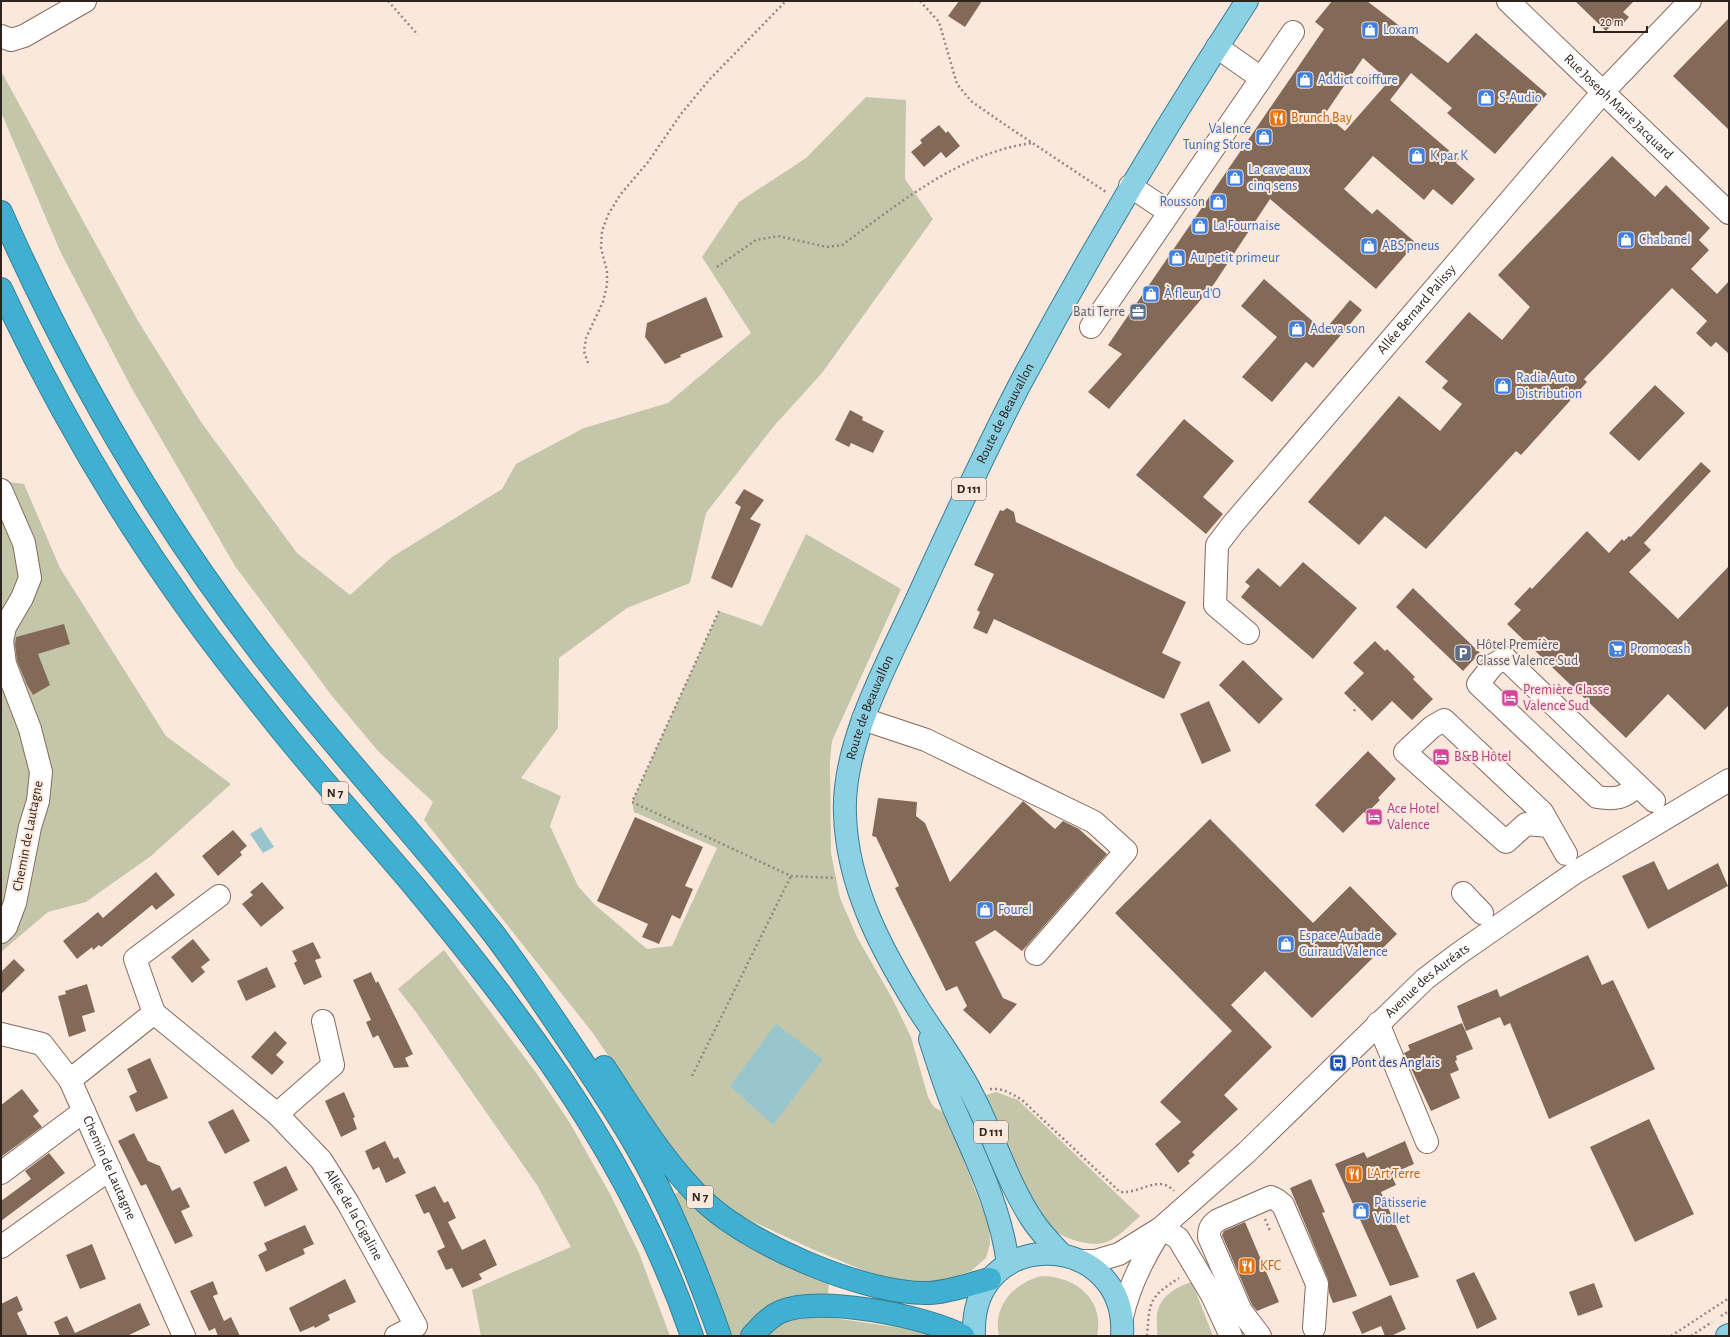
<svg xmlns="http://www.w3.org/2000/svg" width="1730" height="1337" font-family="'Alegreya Sans',sans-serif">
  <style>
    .green { fill: #c4c6aa }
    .water { fill: #99c6cd }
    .building { fill: #836a58; fill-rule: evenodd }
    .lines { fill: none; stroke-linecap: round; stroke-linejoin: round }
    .minor-casing { stroke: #866b5c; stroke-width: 24 }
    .major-casing { stroke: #397f93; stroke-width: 24 }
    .highway-casing { stroke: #397f93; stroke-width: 24 }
    .path { stroke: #96867e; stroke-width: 2.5; stroke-dasharray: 2 3; stroke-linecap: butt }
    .minor { stroke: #fff; stroke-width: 22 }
    .major { stroke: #8cd0e4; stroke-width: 22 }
    .highway { stroke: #3fb0d2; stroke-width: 22 }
    .labels { text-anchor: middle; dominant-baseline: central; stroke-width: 4; stroke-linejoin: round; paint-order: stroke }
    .shield { fill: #fbe8dd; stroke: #6c5e57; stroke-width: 1 }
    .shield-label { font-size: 13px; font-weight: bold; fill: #2f231d }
    .shop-label { font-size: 14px; fill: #366cbe; stroke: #fbe8dd; text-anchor: start }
    .street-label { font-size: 14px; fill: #2f231d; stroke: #fbe8dd }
    .food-label { font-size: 14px; fill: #c56008; stroke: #fbe8dd; text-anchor: start }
    .service-label { font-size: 14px; fill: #4e5e75; stroke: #fbe8dd; text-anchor: end }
    .hotel-label { font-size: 14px; fill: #b23c85; stroke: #fbe8dd; text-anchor: start }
    .transit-label { font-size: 14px; fill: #164399; stroke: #fbe8dd; text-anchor: start }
  </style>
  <rect width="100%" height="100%" fill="#fbe8dd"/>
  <path class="green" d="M1,71L138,321L201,422L297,553L350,595L392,557L502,489L516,464L584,428L668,403L751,333L702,257L739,202L806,158L866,97L906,100L905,179L933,219L822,373L774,426L706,513L690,583L627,608L559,658L558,728L521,778L561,796L550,826L578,886L594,904L647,949L672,946L717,848L634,812L632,802L719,611L762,626L806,534L901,589L832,741L830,761L831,853L840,898L858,939L892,998L911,1037L928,1097L934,1107L946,1114L989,1226L990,1244L986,1258L971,1271L948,1279L908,1284L860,1269L812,1249L743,1217L706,1192L676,1154L592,1032L424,820L433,802L378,751L332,696L235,566L131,387L60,251L1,112Z
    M1,481L24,484L60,568L166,736L231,784L151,856L86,902L48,912L1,952Z
    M444,950L537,1074L570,1123L610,1194L639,1253L670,1336H481L472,1290L571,1247L537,1185L416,1012L398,989Z
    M996,1092L1018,1100L1140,1216C1130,1225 1121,1235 1109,1241C1093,1249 1064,1239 1051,1228C1043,1221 1038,1212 1033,1203L982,1096Z
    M682,1189L829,1280L828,1296C811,1294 791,1294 776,1304C765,1311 753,1326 743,1336H733L710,1277L674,1195Z
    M1041,1276C1075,1276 1105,1299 1097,1336H999C992,1306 1014,1283 1041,1276Z
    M1192,1282L1213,1336H1157C1158,1329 1156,1321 1157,1314C1160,1296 1176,1287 1192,1282Z
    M826,1317L910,1329L940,1336H766L779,1324L795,1319Z"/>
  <path class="water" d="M261,827L274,847L263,853L250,834Z
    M776,1024L823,1059L773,1125L730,1086Z"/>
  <path class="building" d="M959,1H982L965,27L948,16Z
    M1332,1H1367L1448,63L1476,33L1547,94L1495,154L1447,113L1452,108L1411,73L1390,100L1459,159L1456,163L1475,179L1452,205L1433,189L1424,200L1373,156L1344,189L1372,214L1377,209L1416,243L1376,289L1270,199L1214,284L1109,409L1088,392L1122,354L1108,345L1324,29L1315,22ZM1363,58L1389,81L1345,131L1325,114Z
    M1575,1H1634L1623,12L1629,17L1620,27L1614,22L1606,31Z
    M1729,18V130L1673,76Z
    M939,125L946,133L948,131L960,146L946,158L941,152L924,167L911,152L922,143L920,140Z
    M1612,156L1655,197L1666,185L1710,228L1699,240L1709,250L1691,269L1717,294L1729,281V354L1716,342L1711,347L1696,333L1707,321L1672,288L1584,379L1587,382L1521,455L1516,451L1426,549L1385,516L1359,545L1308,502L1399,396L1440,431L1462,404L1442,388L1448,381L1425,362L1469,312L1502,340L1530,307L1498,275Z
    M1264,279L1324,331L1350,300L1362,310L1313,368L1306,362L1272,402L1242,377L1277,337L1241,306Z
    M706,297L723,337L680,355L681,357L665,364L645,337L647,323Z
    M1655,385L1685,413L1639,461L1609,433Z
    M850,410L863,417L862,420L884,431L873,453L851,443L849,447L835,440Z
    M1184,419L1234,461L1203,497L1223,514L1206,534L1136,475Z
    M1701,462L1711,471L1644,543L1651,550L1629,572L1678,619L1729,566V705L1705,730L1668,694L1626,738L1507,624L1521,610L1514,604L1530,587L1532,589L1587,531L1609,553L1622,539L1624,541L1629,536L1631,537Z
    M744,489L764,500L750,519L761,524L732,588L711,578L741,507L735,503Z
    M1007,508L1014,512L1016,522L1186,602L1162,653L1181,662L1164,699L994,619L987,634L973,628L980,612L977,610L994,574L974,565L1000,510L1003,511Z
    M1303,562L1357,608L1313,659L1241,597L1250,586L1245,582L1258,568L1280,587Z
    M1413,588L1480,653L1463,671L1396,607Z
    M64,624L70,644L38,654L50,685L33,695L27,685L17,661L15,644L16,637Z
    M1375,641L1385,651L1387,649L1415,677L1413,679L1433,699L1412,720L1392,701L1372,721L1344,693L1364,673L1353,663Z
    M1243,660L1283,699L1259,724L1219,685Z
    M1209,701L1231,751L1202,764L1180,714Z
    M1368,751L1396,779L1378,798L1380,800L1366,814L1364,812L1343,833L1315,805Z
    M878,798L917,802L916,816L925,823L950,882L1023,801L1055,829L1063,821L1079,829L1107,854L1022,951L995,930L975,942L1003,998L1017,1004L990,1034L963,1010L967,1006L957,986L946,991L895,888L899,886L876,837L872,836Z
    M635,817L703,847L685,886L693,889L680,919L672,915L659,944L642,937L648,924L597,901Z
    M1210,819L1313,923L1350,886L1397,934L1312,1018L1265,971L1231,1005L1272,1047L1224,1095L1238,1109L1192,1152L1195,1155L1188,1161L1190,1163L1178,1173L1155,1144L1181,1122L1160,1102L1232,1031L1115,913Z
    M233,830L247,846L240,852L242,855L218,876L202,856Z
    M1654,861L1668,890L1718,863L1728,886L1648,929L1622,876Z
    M156,872L175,895L156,910L152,905L101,947L99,945L93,950L92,947L77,959L63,941L98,912L103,918Z
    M262,882L284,908L261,927L242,904L253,895L250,892Z
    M193,939L210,960L201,967L205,972L192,983L171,957Z
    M313,942L321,958L315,960L322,977L304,985L294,963L297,961L292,951Z
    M1588,955L1602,985L1613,980L1655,1069L1549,1119L1510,1023L1504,1026L1500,1017L1466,1031L1457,1006L1497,989L1500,997Z
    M14,959L25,970L1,994V972Z
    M267,967L276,987L246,1001L237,981Z
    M371,972L376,983L378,981L413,1054L405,1058L409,1067L394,1068L378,1035L373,1038L366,1022L371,1020L353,980Z
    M87,984L95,1012L82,1016L86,1031L69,1037L58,996L66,994L65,991Z
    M1462,1023L1473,1049L1456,1056L1457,1060L1455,1061L1459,1070L1450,1074L1460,1098L1431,1111L1404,1053L1410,1050L1408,1045Z
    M275,1031L287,1043L276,1055L284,1062L272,1075L251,1057Z
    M150,1058L168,1098L136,1112L129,1096L137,1092L127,1069Z
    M22,1089L39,1111L33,1116L42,1127L1,1157V1105Z
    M344,1092L355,1117L353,1118L357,1129L341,1137L325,1101Z
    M233,1109L250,1141L225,1154L208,1122Z
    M1649,1119L1694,1214L1635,1242L1590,1147Z
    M134,1133L148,1161L160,1166L172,1191L180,1187L190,1207L181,1211L193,1236L175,1244L146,1184L141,1186L118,1141Z
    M385,1141L394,1159L398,1157L406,1173L386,1183L379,1167L373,1170L365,1151Z
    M1405,1141L1414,1164L1391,1174L1396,1185L1381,1192L1419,1277L1390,1286L1335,1164L1364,1152L1367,1158Z
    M49,1153L65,1173L1,1221V1201L31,1179L25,1171Z
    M286,1166L298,1190L265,1207L253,1182Z
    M1311,1179L1325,1212L1322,1213L1357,1296L1333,1303L1329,1293L1328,1279L1290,1188Z
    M435,1186L444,1203L448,1201L456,1218L448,1222L462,1250L485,1239L497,1265L479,1274L482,1279L462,1288L452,1268L446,1270L437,1251L445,1247L429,1212L424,1214L415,1195Z
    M1245,1222L1279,1302L1257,1311L1252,1305L1222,1235L1224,1231Z
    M305,1225L314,1244L303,1249L305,1254L266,1272L258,1255L267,1250L264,1243Z
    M92,1244L106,1279L80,1289L66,1255Z
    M1474,1272L1497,1319L1477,1329L1456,1280Z
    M345,1279L356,1302L328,1315L330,1320L315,1328L314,1326L300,1332L289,1308Z
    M213,1281L218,1294L213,1296L224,1321L231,1317L240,1336H218L215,1328L209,1331L190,1291Z
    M1594,1283L1603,1307L1578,1316L1569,1292Z
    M1391,1295L1406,1329L1391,1336H1385L1381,1326L1362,1334L1352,1312Z
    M17,1296L23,1310L17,1313L28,1336H1V1304Z
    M140,1303L150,1325L127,1336H60L54,1322L67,1316L75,1333Z"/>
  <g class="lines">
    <defs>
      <g id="minor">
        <path id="s1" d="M1508,1L1729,213"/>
        <path d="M1,36L11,40L24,36L85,1"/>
        <path d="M1217,47L1261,78"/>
        <path d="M1130,186L1169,212"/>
        <path d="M1091,327L1293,32"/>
        <path d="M1,490L24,543L30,578L22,598L5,627L2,641L5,664L30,729L41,772L38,801L30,827L15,903L6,927L1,932"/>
        <path id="s2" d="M1248,633L1215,605L1217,545L1233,524L1603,92L1690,1"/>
        <path d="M863,719L926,740L1094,822L1126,851L1036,954"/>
        <path d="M1637,786C1624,798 1616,800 1597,797L1478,684L1493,665L1505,658L1654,801"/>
        <path d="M1549,826L1526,824L1506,842L1405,752L1432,727L1444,720L1542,812L1566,854"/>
        <path d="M1463,893L1482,913"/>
        <path d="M154,1013L135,959L219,896"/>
        <path d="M1378,1023L1427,1142"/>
        <path id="s3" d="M1,1034L42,1044L70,1080L184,1336"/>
        <path id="s4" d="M70,1080L154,1013L277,1114L321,1160L348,1203L416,1326L396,1336"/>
        <path d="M277,1114L333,1065L323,1021"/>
        <path d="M1,1173L84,1111"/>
        <path d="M1161,1228L1178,1238L1212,1295L1231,1336"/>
        <path d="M1,1247L110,1169"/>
        <path id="s5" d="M1082,1261H1095L1119,1254L1161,1228L1247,1152L1425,979L1458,954L1576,872L1729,780"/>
        <path d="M1122,1317C1129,1286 1142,1260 1159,1233"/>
        <path d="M1260,1336L1241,1311L1209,1237C1209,1228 1211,1225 1218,1220L1271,1197L1277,1200L1283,1205L1317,1284L1314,1328"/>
      </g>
      <g id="major">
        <path d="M930,1039C937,1061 944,1084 953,1106C975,1157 1001,1208 1008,1264"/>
        <path id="s6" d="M1061,1254C1051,1243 1041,1233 1033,1221C1007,1182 994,1136 972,1094C957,1064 937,1038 919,1010C882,951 847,886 845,814C842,744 887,664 916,601C949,529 983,455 1020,384C1090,253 1166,125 1247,1"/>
        <path d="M974,1336C969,1223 1129,1230 1122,1336"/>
        <path d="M1727,1336L1729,1335"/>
      </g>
      <path id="highway" d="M1,212C70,368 156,517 260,652C334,748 418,837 493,933C513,959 532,987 551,1015C579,1056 607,1097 632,1139C669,1201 696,1269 720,1336
        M1,289C53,400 115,507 186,606C216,649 250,691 283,732C325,784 370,834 414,886C528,1023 634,1165 692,1336
        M604,1067C636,1115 665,1165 707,1204C753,1246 867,1295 929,1293C950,1292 970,1284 990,1279
        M752,1336C760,1327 769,1317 780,1312C819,1295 926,1316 963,1336"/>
    </defs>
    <use href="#minor" class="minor-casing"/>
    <use href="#major" class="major-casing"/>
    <use href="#highway" class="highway-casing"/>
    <path class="path" d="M388,1L418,35
      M920,1L939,22L957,84L971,101L1001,122L1106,192
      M717,267L756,240L778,236L827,247L842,245C900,203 959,153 1032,143
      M588,363L584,351L586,338L603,302L607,285V271L601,248L602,231L608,215L620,195L648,162L681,114L709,80L786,1
      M719,611L632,802L791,876L836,878
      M1354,711L1356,708
      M692,1076L791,876
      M990,1089C1002,1088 1011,1093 1022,1100L1120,1192C1141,1194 1158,1174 1174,1191
      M1265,1219L1270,1231
      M1721,1316L1729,1311
      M1147,1336C1150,1301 1148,1298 1179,1278
      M1671,1336L1729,1298
      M1691,1336L1712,1322"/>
    <use href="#minor" class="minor"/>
    <use href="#major" class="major"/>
    <use href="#highway" class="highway"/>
  </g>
  <defs>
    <symbol id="shop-square" viewBox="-11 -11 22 22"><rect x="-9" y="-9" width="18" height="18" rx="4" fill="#3f7fe0" stroke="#fbe8dd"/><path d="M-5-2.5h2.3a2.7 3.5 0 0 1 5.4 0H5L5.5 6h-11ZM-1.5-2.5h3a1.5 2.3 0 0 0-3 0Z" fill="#fff"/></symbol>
    <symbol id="restaurant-square" viewBox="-11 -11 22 22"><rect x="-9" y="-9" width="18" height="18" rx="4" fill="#e8710a" stroke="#fbe8dd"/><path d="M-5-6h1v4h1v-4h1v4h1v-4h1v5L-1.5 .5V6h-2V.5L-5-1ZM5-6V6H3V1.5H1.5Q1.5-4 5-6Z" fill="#fff"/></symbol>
    <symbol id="office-square" viewBox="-11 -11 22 22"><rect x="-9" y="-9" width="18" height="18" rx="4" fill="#5c6f8a" stroke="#fbe8dd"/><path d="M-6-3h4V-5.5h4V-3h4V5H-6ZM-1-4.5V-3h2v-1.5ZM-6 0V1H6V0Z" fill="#fff"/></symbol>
    <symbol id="supermarket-square" viewBox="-11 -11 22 22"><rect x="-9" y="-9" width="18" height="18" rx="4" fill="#3f7fe0" stroke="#fbe8dd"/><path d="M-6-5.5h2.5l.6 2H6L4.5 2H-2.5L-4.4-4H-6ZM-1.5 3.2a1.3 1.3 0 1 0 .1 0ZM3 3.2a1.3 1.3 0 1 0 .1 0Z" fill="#fff"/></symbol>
    <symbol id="parking-square" viewBox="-11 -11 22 22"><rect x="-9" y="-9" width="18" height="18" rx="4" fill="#5c6f8a" stroke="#fbe8dd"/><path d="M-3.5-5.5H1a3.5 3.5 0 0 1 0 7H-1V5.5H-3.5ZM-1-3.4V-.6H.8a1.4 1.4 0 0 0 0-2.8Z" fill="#fff"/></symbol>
    <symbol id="hotel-square" viewBox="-11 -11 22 22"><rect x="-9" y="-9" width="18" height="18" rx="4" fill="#d1479c" stroke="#fbe8dd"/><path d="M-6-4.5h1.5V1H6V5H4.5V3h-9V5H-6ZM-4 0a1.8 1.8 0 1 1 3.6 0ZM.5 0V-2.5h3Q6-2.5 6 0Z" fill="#fff"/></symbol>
    <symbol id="bus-square" viewBox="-11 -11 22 22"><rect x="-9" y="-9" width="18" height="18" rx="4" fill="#1a4fb4" stroke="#fbe8dd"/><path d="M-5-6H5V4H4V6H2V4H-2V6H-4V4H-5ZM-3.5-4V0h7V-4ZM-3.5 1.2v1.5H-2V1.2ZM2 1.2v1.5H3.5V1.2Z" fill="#fff"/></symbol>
  </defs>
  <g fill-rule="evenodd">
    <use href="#shop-square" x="1360" y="20" width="20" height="20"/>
    <use href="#shop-square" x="1295" y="70" width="20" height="20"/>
    <use href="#shop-square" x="1476" y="88" width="20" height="20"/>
    <use href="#restaurant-square" x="1268" y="108" width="20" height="20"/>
    <use href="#shop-square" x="1254" y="127" width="20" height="20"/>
    <use href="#shop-square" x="1407" y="146" width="20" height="20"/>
    <use href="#shop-square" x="1225" y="168" width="20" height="20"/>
    <use href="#shop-square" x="1208" y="192" width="20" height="20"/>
    <use href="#shop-square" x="1190" y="216" width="20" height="20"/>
    <use href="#shop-square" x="1616" y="230" width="20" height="20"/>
    <use href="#shop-square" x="1359" y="236" width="20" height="20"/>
    <use href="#shop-square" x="1167" y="248" width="20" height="20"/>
    <use href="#shop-square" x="1141" y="284" width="20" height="20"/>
    <use href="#office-square" x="1128" y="302" width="20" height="20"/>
    <use href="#shop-square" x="1287" y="319" width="20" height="20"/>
    <use href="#shop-square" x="1493" y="376" width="20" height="20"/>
    <use href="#supermarket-square" x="1607" y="639" width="20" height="20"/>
    <use href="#parking-square" x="1453" y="643" width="20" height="20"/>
    <use href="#hotel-square" x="1500" y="688" width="20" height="20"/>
    <use href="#hotel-square" x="1431" y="747" width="20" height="20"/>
    <use href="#hotel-square" x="1364" y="807" width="20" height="20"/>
    <use href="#shop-square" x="975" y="900" width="20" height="20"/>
    <use href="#shop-square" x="1276" y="934" width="20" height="20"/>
    <use href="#bus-square" x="1328" y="1053" width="20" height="20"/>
    <use href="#restaurant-square" x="1344" y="1164" width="20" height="20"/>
    <use href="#shop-square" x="1351" y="1201" width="20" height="20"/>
    <use href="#restaurant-square" x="1237" y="1256" width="20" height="20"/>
  </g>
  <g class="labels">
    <g class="shield">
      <rect x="952" y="478" width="34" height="22" rx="3"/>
      <rect x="322" y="782" width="26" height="22" rx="3"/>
      <rect x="974" y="1121" width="34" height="22" rx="3"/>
      <rect x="687" y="1186" width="26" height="22" rx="3"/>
    </g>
    <g class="shield-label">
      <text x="969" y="489">D 111</text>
      <text x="335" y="793">N 7</text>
      <text x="991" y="1132">D 111</text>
      <text x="700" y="1197">N 7</text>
    </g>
    <g class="shop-label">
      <text x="1383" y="30">Loxam</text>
      <text x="1318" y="80">Addict coiffure</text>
      <text x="1499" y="98">S-Audio</text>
      <text x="1251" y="129" text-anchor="end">Valence<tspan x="1251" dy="16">Tuning Store</tspan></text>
      <text x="1430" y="156">K par K</text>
      <text x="1248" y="170">La cave aux<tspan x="1248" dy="16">cinq sens</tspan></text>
      <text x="1205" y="202" text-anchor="end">Rousson</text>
      <text x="1213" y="226">La Fournaise</text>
      <text x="1639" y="240">Chabanel</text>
      <text x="1382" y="246">ABS pneus</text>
      <text x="1190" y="258">Au petit primeur</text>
      <text x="1164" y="294">À fleur d'O</text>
      <text x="1310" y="329">Adeva son</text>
      <text x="1516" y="378">Radia Auto<tspan x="1516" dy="16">Distribution</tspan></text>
      <text x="1630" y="649">Promocash</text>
      <text x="998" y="910">Fourel</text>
      <text x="1299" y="936">Espace Aubade<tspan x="1299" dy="16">Guiraud Valence</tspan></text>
      <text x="1374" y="1203">Pâtisserie<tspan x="1374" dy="16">Viollet</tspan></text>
    </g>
    <g class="street-label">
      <text stroke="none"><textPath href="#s1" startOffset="153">Rue Joseph Marie Jacquard</textPath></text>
      <text stroke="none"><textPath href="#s2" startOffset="412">Allée Bernard Palissy</textPath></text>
      <text stroke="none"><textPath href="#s6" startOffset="930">Route de Beauvallon</textPath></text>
      <text stroke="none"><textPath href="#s6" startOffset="606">Route de Beauvallon</textPath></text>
      <text transform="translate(28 836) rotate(-79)">Chemin de Lautagne</text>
      <text stroke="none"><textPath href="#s5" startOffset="451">Avenue des Auréats</textPath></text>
      <text stroke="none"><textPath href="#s3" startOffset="184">Chemin de Lautagne</textPath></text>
      <text stroke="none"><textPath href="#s4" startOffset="394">Allée de la Cigaline</textPath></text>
    </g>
    <g class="food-label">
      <text x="1291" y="118">Brunch Bay</text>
      <text x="1367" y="1174">L'Art Terre</text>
      <text x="1260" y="1266">KFC</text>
    </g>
    <g class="service-label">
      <text x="1125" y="312">Bati Terre</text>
      <text x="1476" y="645" text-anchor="start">Hôtel Première<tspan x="1476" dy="16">Classe Valence Sud</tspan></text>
    </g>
    <g class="hotel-label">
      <text x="1523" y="690">Première Classe<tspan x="1523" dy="16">Valence Sud</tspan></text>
      <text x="1454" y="757">B&amp;B Hôtel</text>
      <text x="1387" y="809">Ace Hotel<tspan x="1387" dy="16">Valence</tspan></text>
    </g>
    <g class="transit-label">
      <text x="1351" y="1063">Pont des Anglais</text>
    </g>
  </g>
  <rect width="1730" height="1337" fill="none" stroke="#2f231d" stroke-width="4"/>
  <path d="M1594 26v6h53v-6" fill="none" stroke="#2f231d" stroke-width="2"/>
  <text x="1600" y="26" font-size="12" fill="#2f231d" stroke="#fbe8dd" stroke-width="3" paint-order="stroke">20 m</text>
</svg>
